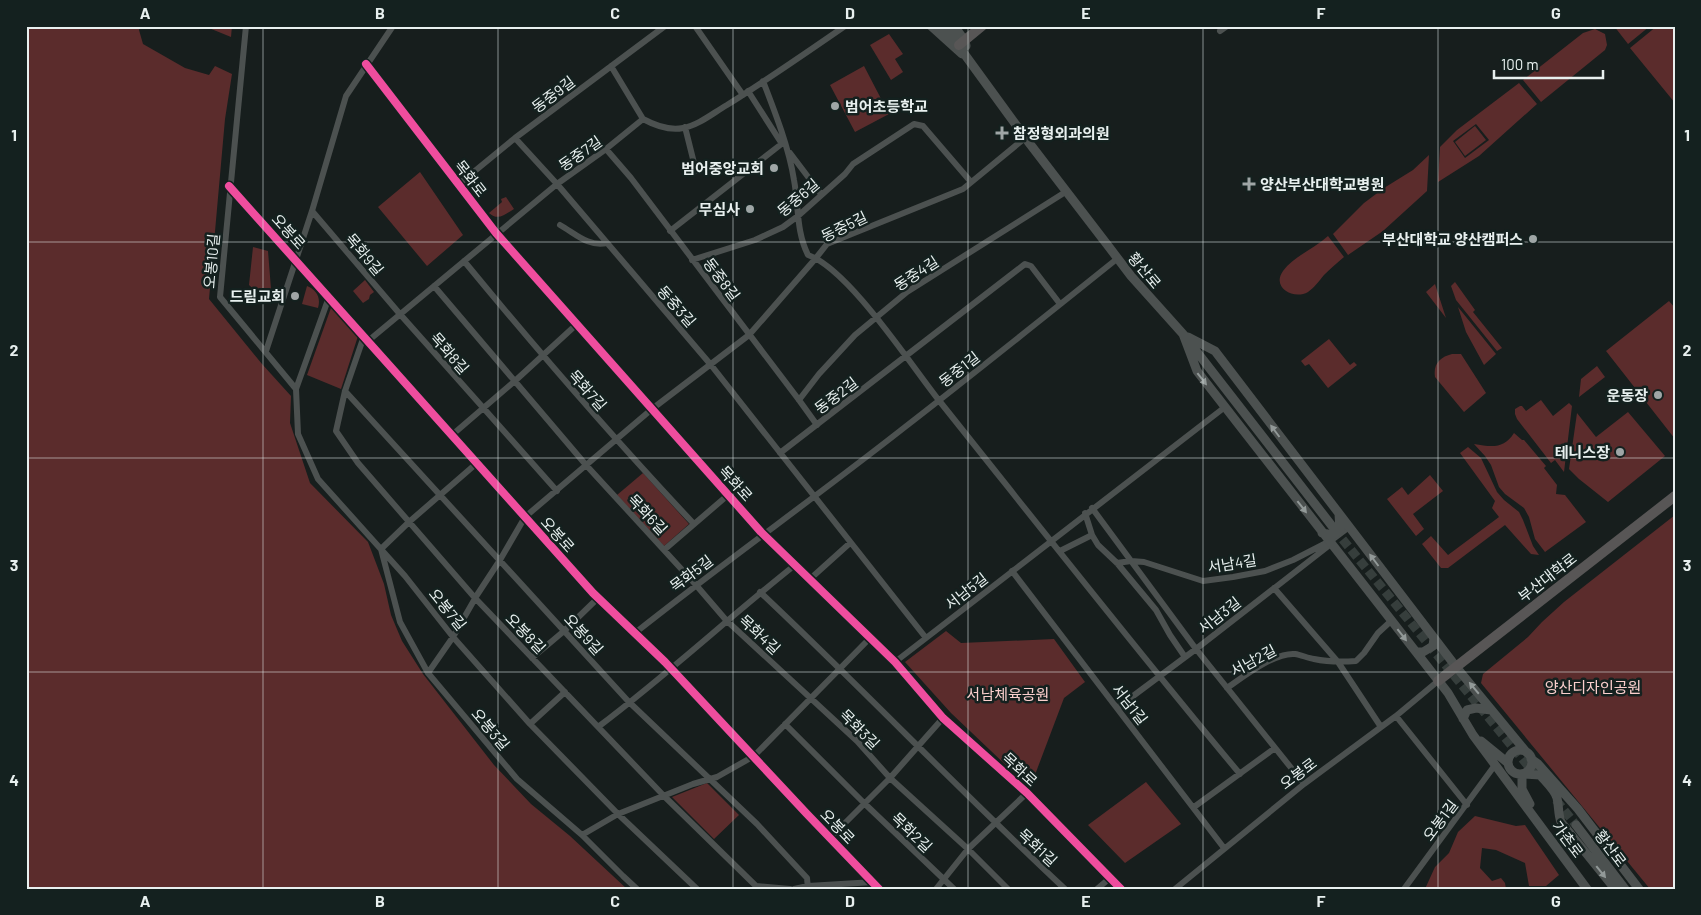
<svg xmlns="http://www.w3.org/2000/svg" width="1701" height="915" font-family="Barlow,'Noto Sans KR',sans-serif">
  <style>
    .green { fill: #5b2c2c; fill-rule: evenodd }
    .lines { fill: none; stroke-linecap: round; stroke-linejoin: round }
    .secondary-tunnel { stroke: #363e3c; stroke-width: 9; stroke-dasharray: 9 4.5; stroke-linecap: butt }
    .street { stroke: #4c5150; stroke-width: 6 }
    .secondary { stroke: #4c5150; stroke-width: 9 }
    .primary { stroke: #585656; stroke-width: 10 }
    .cycleway-casing { stroke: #14211f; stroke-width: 11 }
    .cycleway { stroke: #ef4d9e; stroke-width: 8 }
    .oneway { fill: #929998 }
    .grid { fill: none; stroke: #e8f0ef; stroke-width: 1; stroke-opacity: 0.55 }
    .poi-dot { fill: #9fa6a6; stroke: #14211f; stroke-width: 2 }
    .labels { text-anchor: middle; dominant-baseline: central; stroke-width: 5; stroke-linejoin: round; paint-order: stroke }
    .street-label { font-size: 15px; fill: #e8f0ef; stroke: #14211f }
    .poi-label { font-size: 15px; font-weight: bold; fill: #e8f0ef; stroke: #14211f; text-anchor: end }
    .park-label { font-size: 15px; fill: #fbcfcd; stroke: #14211f }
    .neatline { fill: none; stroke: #e8f0ef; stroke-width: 2 }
    .grid-label { font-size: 16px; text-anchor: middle; font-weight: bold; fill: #e8f0ef }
  </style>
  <rect width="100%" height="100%" fill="#171e1d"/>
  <path class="green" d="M26,26H140L139,30L143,44L185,68L209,75L215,66L232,74L225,119L209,299L262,364L291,396L290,423L310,483L368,542L384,584L391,615L402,641L423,674L494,765L531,804L570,836L627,889H26Z
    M204,26H232L231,37Z
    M1614,26H1650L1628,44Z
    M1657,26H1675V103L1630,48Z
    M1595,29L1605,34L1607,45L1605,50L1541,102L1523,80L1583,33Z
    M889,34L903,54L895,59L903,72L891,80L870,45Z
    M864,66L889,114L855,132L830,85Z
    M1519,83L1537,104L1479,156L1438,182L1440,147L1457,130ZM1476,124L1489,140L1465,158L1453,141Z
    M1475,126L1486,140L1465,156L1455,142Z
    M1429,155L1427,191L1383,231L1348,255L1333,234L1364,203L1384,188L1413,170Z
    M420,172L463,235L427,266L378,207Z
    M506,197L514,209C504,215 498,221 489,213L502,202L501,199Z
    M1328,236L1344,257C1337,263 1330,269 1324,275C1319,281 1314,288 1308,292C1294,300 1271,288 1283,271C1294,256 1314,249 1328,236Z
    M253,247L268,251L271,289L264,299L249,285Z
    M365,280L374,292L370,295L369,299L363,303L353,291Z
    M1455,282L1475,310L1473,312L1502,348L1497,351L1456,300L1451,286Z
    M1435,284L1446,318L1426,292Z
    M307,286C317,290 321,298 318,308L302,304Z
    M1669,301L1675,308V439L1606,351Z
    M332,305L358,336L341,389L307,375Z
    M1458,307L1496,354L1484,365L1466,332Z
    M1329,339L1350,365L1354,362L1357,365L1328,388L1309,364L1305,366L1301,361Z
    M1452,354H1461L1486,393L1464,412L1435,377C1433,364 1440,357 1452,354Z
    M1597,366L1605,377L1579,397L1581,379Z
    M1541,400L1553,416L1569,403L1572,406L1564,472L1555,460L1551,463L1517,419L1515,414V409L1520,406H1522L1526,411Z
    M1628,412L1665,456L1608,502L1579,479L1569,469L1577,413L1596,437Z
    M1514,433L1522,440H1524L1546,466L1544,468L1557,485L1556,494L1565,495L1586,522L1545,552L1535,539L1529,517L1524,508L1505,494L1499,487L1491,465L1485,456L1474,444C1492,447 1504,449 1514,433Z
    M1468,447L1481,458L1497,492L1504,500L1519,512L1523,520L1533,546L1539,555L1531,554L1505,525L1448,568H1441L1422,544L1431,536L1448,555L1499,517L1492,508L1495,501L1460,453Z
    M643,473L689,524L664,546L617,495Z
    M1430,475L1443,491L1413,514L1424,529L1416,536L1387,499L1402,487L1408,495Z
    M1675,515V889H1650L1481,683L1483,674L1528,637L1542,622L1564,602Z
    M946,631L961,643L1054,639L1085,682L1064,698L1030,788L951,713L905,662Z
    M1146,782L1181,824L1125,863L1088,825Z
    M707,783L739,815L714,839L672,797Z
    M1475,816L1516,826L1525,825L1559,875L1546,886H1529L1525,863L1496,850L1482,848L1480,868L1492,881L1501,878L1505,883L1506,889H1425L1435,867L1449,853L1458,832Z"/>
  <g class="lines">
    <path class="secondary-tunnel" d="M1334,529L1538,778
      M1556,800L1576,825"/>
    <path class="street" d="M246,26L220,297L296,389
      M695,26L743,95
      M1220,31L1227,26
      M366,64L496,233L761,532L895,662L943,718L1027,793L1121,889
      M611,66L643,119
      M763,81C775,112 789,148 794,180C799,207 796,231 808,255C849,269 912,367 941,403C1040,527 1138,652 1240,774
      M748,91L780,141
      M643,119C656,126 669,131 683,128C699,125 713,113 727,105C767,80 806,53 845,26
      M685,127L696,171
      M515,138L557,184L711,365L926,638
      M606,149L631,178L799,400L817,425
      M790,153L821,194
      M459,184L515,138L665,26
      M229,186L593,593L665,662L807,814L879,889
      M312,211L399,313L557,491
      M560,225C576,234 588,247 607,243
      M670,231L784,142
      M692,260L755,240L783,227L798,216L845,174L853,164L914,124L923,126L971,182
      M464,261C538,351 614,439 694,524
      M434,286L586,465L696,585L726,620L857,741L890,778L968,849L1008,889
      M329,297L296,389L298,434L318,479L405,576L453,637L530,724L618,814L697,889
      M364,336L345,391L336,431L358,463L475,598L664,796L756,886L790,889
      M368,341L557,184L606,149L643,119
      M266,351L312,211L346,96L393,26
      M345,391L628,701L757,824L807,878L808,889
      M799,400L819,374L855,335L907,292L1067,191
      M452,435L516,380L577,324
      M780,453L1025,264L1031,266L1060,304
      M477,463L409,522L381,549L400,622L428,673L517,779L582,835L623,876L637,889
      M1092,508L1196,649L1304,784
      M1085,513L1092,535L1098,545L1117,563L1156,610L1170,635L1185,657
      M664,550L728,495
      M1060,551L1092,535
      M1117,563L1131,561L1144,562L1203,581L1233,577L1265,571L1293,560L1332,540
      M1012,571L1224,848
      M810,579L850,543
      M1274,588L1338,662L1381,727
      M760,592C863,689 961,792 1065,889
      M635,633C723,563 816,497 905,427C976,372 1047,315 1118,258
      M532,658L564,631L598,598
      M895,662L1225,407
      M428,673L453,637L477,595L500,560L525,517L652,409L749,335L816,258L827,244L963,189L1025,138
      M1227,688C1243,677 1275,652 1295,654C1301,655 1308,658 1314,659C1328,662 1342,662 1356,661L1364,653L1378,633L1391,621
      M1117,708L1196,649L1331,544L1333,539L1349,527
      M1396,716L1467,805
      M530,724L565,692
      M785,724L864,803L954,889
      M598,727C666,676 728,618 795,565
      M1194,807L1275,748
      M582,835L618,814L693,784L717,777L754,756L870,638
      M830,838L890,778L943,718
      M794,889L808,886L874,882
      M936,889L968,849L1027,793
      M1097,889L1110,878
      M1175,889L1304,784L1396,716L1438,681
      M1404,889L1495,765"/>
    <path class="secondary" d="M931,26L962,54
      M944,26L1030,144L1109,247L1131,276L1183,334L1332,526
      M954,26L965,41L966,46
      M1183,334L1197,371L1448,693L1473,735L1587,889
      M1188,337L1215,351L1457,668L1527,753
      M1322,533L1333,535L1340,530L1339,514
      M1416,652H1423L1433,646L1434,638
      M1463,719L1467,710L1476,708L1491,710
      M1481,741L1508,763
      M1508 762a12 12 0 1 1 24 0a12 12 0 1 1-24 0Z
      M1531,759L1538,764L1578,809L1639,889
      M1530,804L1522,789V774L1540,775C1546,782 1555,790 1557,798C1559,806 1558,814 1561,822L1615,889
      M1576,825L1625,889"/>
    <path class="primary" d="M959,45L982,26
      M1438,681L1675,496"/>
    <defs>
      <path id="cycleway" d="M366,64L496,233L761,532L895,662L943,718L1027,793L1121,889
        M229,186L593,593L665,662L807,814L879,889"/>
    </defs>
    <use href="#cycleway" class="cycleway-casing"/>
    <use href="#cycleway" class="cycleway"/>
  </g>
  <defs><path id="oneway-solid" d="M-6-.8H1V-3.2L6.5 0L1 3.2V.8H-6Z" transform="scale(1.25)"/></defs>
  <g class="oneway">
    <use href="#oneway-solid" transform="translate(1202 379) rotate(52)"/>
    <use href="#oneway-solid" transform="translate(1275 431) rotate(-127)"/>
    <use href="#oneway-solid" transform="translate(1302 507) rotate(52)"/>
    <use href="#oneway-solid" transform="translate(1374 560) rotate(-127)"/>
    <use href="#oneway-solid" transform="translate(1402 635) rotate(52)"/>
    <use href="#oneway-solid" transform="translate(1474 688) rotate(-130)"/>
    <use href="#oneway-solid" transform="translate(1601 872) rotate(51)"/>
  </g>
  <path class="grid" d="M263,26V889M498,26V889M733,26V889M968,26V889M1203,26V889M1438,26V889M26,242H1675M26,458H1675M26,672H1675"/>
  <g class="poi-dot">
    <circle cx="835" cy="106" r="5"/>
    <path d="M999.5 125.5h5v5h5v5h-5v5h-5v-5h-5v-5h5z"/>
    <circle cx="774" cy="168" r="5"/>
    <path d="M1246.5 176.5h5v5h5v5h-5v5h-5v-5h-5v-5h5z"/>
    <circle cx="750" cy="209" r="5"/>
    <circle cx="1533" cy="239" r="5"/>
    <circle cx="295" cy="296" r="5"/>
    <circle cx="1658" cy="395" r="5"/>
    <circle cx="1620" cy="452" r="5"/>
  </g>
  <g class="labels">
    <g class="street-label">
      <text transform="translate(553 94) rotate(-37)">동중9길</text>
      <text transform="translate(580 153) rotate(-35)">동중7길</text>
      <text transform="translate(471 178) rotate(52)">목화로</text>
      <text transform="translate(798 197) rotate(-40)">동중6길</text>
      <text transform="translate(844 226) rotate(-26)">동중5길</text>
      <text transform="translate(289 231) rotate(48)">오봉로</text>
      <text transform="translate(365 254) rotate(50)">목화9길</text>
      <text transform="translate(211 261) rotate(-85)">오봉10길</text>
      <text transform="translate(1145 270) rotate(50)">황산로</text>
      <text transform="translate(916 273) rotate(-33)">동중4길</text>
      <text transform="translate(722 279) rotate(53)">동중8길</text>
      <text transform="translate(677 306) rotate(49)">동중3길</text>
      <text transform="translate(450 353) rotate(49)">목화8길</text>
      <text transform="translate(959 369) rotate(-38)">동중1길</text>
      <text transform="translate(588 390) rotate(49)">목화7길</text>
      <text transform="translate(836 395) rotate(-37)">동중2길</text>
      <text transform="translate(736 483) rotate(48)">목화로</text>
      <text transform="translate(648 514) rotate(47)">목화6길</text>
      <text transform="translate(558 534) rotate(48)">오봉로</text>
      <text transform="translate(1232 563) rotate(-9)">서남4길</text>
      <text transform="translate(691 573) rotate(-37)">목화5길</text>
      <text transform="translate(1547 577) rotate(-38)">부산대학로</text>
      <text transform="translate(966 591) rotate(-38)">서남5길</text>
      <text transform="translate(448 609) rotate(51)">오봉7길</text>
      <text transform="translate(1219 615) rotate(-38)">서남3길</text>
      <text transform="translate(526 633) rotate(46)">오봉8길</text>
      <text transform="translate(584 634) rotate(48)">오봉9길</text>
      <text transform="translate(760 634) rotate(43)">목화4길</text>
      <text transform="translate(1253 660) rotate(-28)">서남2길</text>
      <text transform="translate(1130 704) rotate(52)">서남1길</text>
      <text transform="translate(491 729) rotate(50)">오봉3길</text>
      <text transform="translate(860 729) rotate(45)">목화3길</text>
      <text transform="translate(1020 769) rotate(43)">목화로</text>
      <text transform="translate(1298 773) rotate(-37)">오봉로</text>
      <text transform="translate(1440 820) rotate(-53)">오봉1길</text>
      <text transform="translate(838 826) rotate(46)">오봉로</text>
      <text transform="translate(912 832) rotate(44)">목화2길</text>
      <text transform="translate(1568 839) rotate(53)">가촌로</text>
      <text transform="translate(1038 847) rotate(43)">목화1길</text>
      <text transform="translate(1611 848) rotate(53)">황산로</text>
    </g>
    <g class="poi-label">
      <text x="845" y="106" text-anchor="start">범어초등학교</text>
      <text x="1013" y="133" text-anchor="start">참정형외과의원</text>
      <text x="764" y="168">범어중앙교회</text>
      <text x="1260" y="184" text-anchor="start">양산부산대학교병원</text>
      <text x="740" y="209">무심사</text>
      <text x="1523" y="239">부산대학교 양산캠퍼스</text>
      <text x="285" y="296">드림교회</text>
      <text x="1648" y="395">운동장</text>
      <text x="1610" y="452">테니스장</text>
    </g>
    <g class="park-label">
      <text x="1593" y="687">양산디자인공원</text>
      <text x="1008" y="694">서남체육공원</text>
    </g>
  </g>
  <rect width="1701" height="915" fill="none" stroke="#14211f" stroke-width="55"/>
  <path d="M1494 70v8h109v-8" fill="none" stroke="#e8f0ef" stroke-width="2.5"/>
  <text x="1501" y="70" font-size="15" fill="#e8f0ef" stroke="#14211f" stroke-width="4" paint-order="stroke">100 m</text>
  <rect x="28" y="28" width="1646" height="860" class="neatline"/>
  <g class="grid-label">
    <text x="145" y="19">A</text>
    <text x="380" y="19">B</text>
    <text x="615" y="19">C</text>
    <text x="850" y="19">D</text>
    <text x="1086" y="19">E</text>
    <text x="1321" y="19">F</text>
    <text x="1556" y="19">G</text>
    <text x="14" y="141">1</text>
    <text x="1687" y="141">1</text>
    <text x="14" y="356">2</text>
    <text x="1687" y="356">2</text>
    <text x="14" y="571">3</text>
    <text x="1687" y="571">3</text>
    <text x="14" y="786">4</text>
    <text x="1687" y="786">4</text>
    <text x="145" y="907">A</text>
    <text x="380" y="907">B</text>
    <text x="615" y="907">C</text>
    <text x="850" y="907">D</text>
    <text x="1086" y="907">E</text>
    <text x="1321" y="907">F</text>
    <text x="1556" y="907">G</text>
  </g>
</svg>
